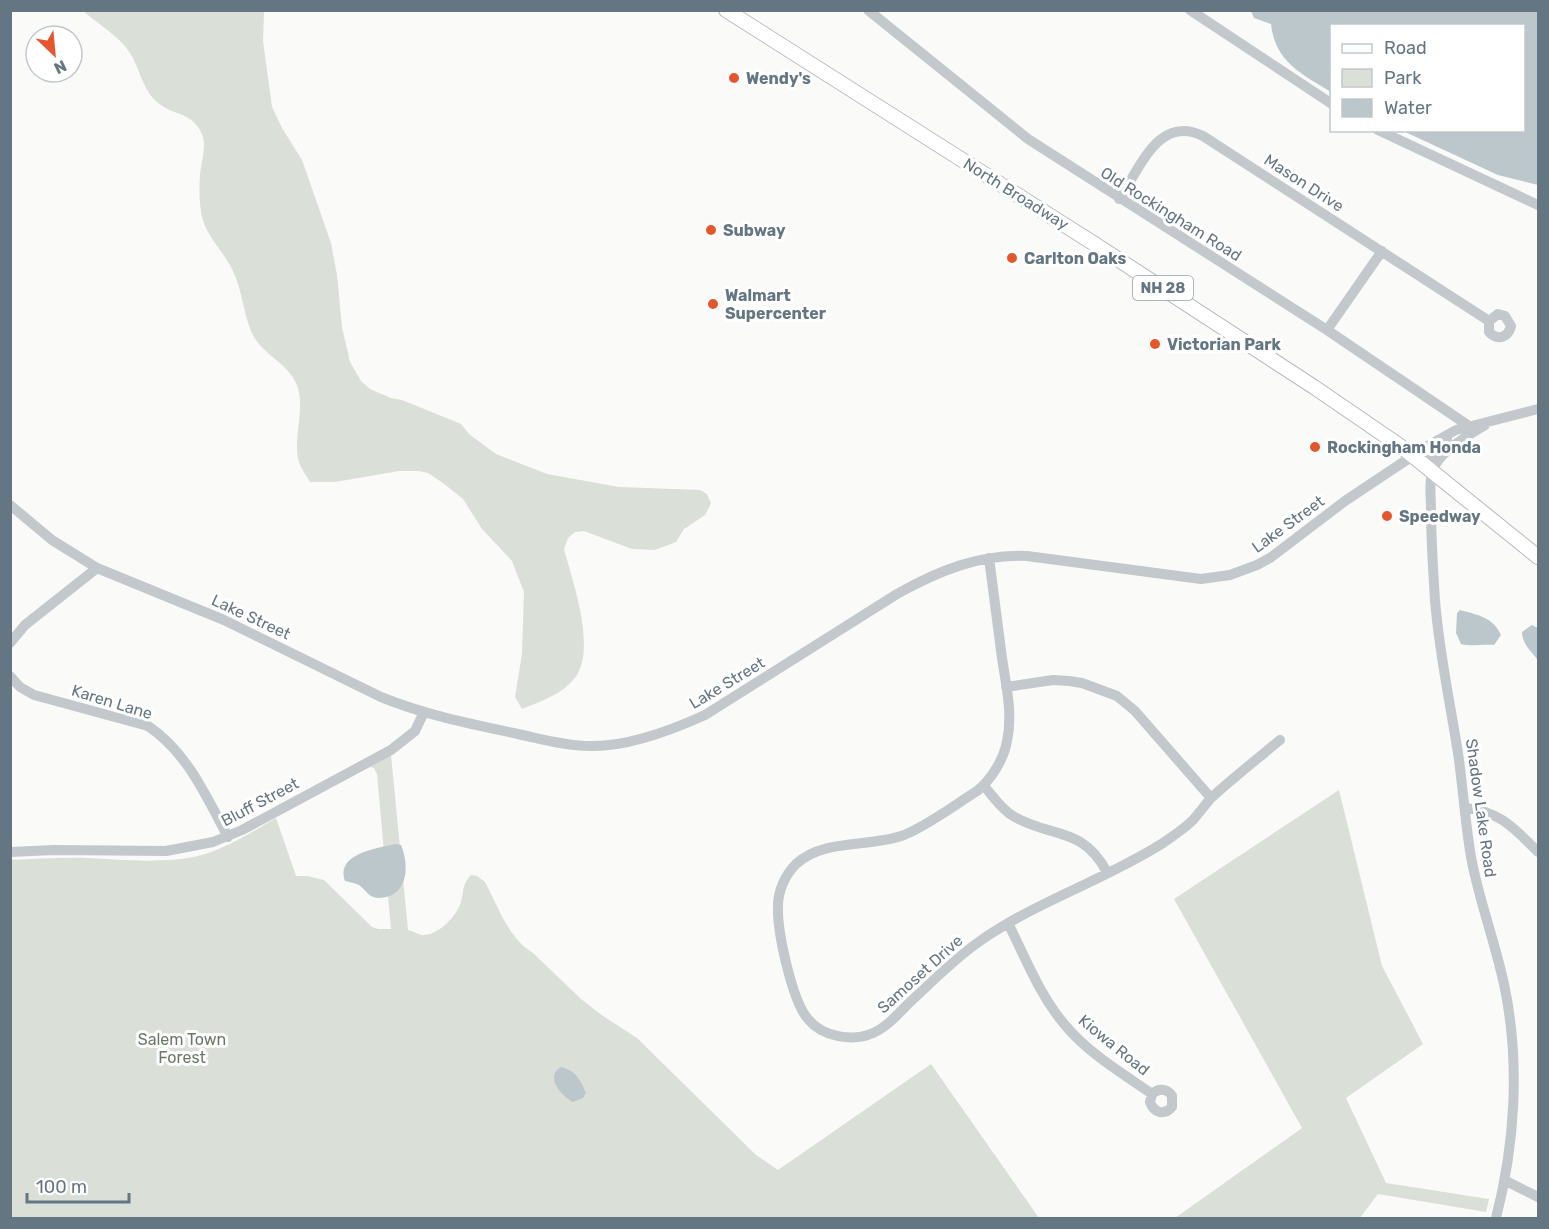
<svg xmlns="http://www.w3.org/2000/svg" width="1549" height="1229" font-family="Rubik,sans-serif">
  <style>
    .green { fill: #dadfd7 }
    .water { fill: #bbc7cb }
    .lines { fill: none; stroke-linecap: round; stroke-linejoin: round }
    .major-casing { stroke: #b5babe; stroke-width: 16 }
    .minor { stroke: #c3c8cc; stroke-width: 10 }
    .major { stroke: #fff; stroke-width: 14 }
    .poi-dot { fill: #e4572e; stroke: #fff; stroke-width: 2 }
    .labels { text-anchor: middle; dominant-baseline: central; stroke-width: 6; stroke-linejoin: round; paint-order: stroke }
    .shield { fill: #fff; stroke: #939fa8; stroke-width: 1.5 }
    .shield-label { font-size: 15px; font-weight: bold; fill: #657683 }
    .poi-label { font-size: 16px; font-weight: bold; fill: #657683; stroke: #fff; text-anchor: start }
    .street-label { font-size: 16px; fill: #657683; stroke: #fff }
    .park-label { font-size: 16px; fill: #687a64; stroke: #fff }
  </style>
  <rect width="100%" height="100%" fill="#fafaf8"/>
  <path class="green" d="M83,11H264L263,41L272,107L282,128L302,160L331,243L337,275L342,327L350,362L361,381L370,389L391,398L402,400L461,424L469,434L496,454L547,474L619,487L700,490L707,494L711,503L705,515L684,529L676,542L655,550L632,549L584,531L575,532L568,538L564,549C572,580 598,651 574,679C561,695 541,701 522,709L515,697L522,654L524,592L512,561L482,529L463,499L443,483L428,473L419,471H399L335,482H310C307,476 301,469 299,462C292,438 306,410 297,385C288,362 261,355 251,331C243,311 242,290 233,271C225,253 209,240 203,220C199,207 199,189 200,175C201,163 207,145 202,134C191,110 173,117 156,101C142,88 140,69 130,53C119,36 98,24 83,11Z
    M391,755L408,930C413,931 417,934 422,935C438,936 457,916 461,902C464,890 462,885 471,875L477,876L485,882C498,906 508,938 533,953L581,999L600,1014L637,1038L756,1155L778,1170L931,1064L1039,1218H11L10,860C36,859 63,857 88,858C126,860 166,864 202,855C229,847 252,832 276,818L296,876H307L324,880L372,927L378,929H391L377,774L374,768L370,767Z
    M1339,790L1382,966L1423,1044L1346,1098L1386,1183L1489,1199L1486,1212L1378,1194L1360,1218H1175L1302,1128L1174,899Z"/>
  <path class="water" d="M1251,11H1538V185L1498,175L1403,131L1524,130V26H1332L1331,92C1302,74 1275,62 1271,24L1254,18Z
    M1460,610C1478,615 1493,617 1501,635L1494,645C1482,644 1472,647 1461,644L1456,633L1457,613Z
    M1532,625L1538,628V660C1532,652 1522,644 1522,632Z
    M396,844L401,845C410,866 408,898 378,898C369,898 365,889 359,885C355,883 350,882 345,881C335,854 377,848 396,844Z
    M561,1067C576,1071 580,1079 586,1093L583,1098L573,1102C562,1096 544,1077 561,1067Z"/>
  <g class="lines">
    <defs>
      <path id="major" d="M726,10L1093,243L1314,387L1403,448L1538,557"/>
    </defs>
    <use href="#major" class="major-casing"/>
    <path class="minor" d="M868,10L1028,139L1327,330L1469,426
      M1190,10L1332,104
      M1378,130L1538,205
      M1119,199C1140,169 1158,114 1203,136L1489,321V332C1497,341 1508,338 1511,326L1505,316L1498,314L1489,321
      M1327,330L1382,251
      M1485,425C1469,435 1436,453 1432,473C1429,484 1431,497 1431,509C1431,539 1433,569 1435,600C1439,652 1450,702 1458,753C1463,787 1465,822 1471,857C1479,901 1496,944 1505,989C1520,1064 1515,1144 1496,1218
      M1425,465L1447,439
      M10,505L52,540L97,568L224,620L381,697C425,715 471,724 518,734C542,739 566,746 590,746C627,747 672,730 705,715L897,594C938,571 979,554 1027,556L1201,579L1230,575L1257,565L1270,558L1345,501L1429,445L1456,430L1538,409
      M989,558C993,591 998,625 1002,658C1006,685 1013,714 1007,741C1004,759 991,780 977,791C953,806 930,824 904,835C870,848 824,838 796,864C785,875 778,891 778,906C777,931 792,1001 808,1019C822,1037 853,1042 873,1033C887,1027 898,1014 909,1003C932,982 954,959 980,941C1037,901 1105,880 1163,843C1173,836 1184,829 1193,820C1199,813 1205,805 1211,798C1233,778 1257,759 1280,740
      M10,643L25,625L97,568
      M10,676L20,687L34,695L148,726C187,752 206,796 228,837
      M1006,687L1053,680L1069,681L1082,683L1117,696L1135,711L1211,798
      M984,786C993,796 1001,809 1013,816C1052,839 1081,825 1107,872
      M1465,808C1500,811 1515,829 1538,852
      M10,852L54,850L166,851L213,842L242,830L391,750L415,731L424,712
      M1008,923C1025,957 1040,996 1065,1025C1088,1053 1122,1073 1152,1094L1150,1102C1154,1113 1164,1116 1172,1107V1096C1167,1088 1158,1088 1152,1094
      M1506,1181L1538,1197"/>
    <use href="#major" class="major"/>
  </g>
  <g class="poi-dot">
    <circle cx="734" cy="78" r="6"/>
    <circle cx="711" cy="230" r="6"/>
    <circle cx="1012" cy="258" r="6"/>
    <circle cx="713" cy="304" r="6"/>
    <circle cx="1155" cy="344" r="6"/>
    <circle cx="1315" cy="447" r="6"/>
    <circle cx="1387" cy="516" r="6"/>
  </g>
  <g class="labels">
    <rect class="shield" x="1133" y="276" width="60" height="24" rx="4.5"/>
    <g class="shield-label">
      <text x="1163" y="288">NH 28</text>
    </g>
    <g class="poi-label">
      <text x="746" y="78">Wendy's</text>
      <text x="723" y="230">Subway</text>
      <text x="1024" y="258">Carlton Oaks</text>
      <text x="725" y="295">Walmart<tspan x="725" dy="18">Supercenter</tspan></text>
      <text x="1167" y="344">Victorian Park</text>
      <text x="1327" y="447">Rockingham Honda</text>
      <text x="1399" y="516">Speedway</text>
    </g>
    <g class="street-label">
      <text transform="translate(1304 183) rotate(33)">Mason Drive</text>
      <text transform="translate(1016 194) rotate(32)">North Broadway</text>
      <text transform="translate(1171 214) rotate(32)">Old Rockingham Road</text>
      <text transform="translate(1288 524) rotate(-36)">Lake Street</text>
      <text transform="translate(251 617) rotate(25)">Lake Street</text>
      <text transform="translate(727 683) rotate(-31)">Lake Street</text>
      <text transform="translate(112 702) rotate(17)">Karen Lane</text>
      <text transform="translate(260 802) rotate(-28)">Bluff Street</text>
      <text transform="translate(1481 808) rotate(82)">Shadow Lake Road</text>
      <text transform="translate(920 974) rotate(-42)">Samoset Drive</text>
      <text transform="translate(1114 1045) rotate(39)">Kiowa Road</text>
    </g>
    <g class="park-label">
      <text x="182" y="1039">Salem Town<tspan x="182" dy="18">Forest</tspan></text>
    </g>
  </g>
  <rect width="1549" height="1229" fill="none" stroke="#657683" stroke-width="24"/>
  <rect x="1330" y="24" width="195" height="108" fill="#ffffff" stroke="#c1c8cd" stroke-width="1.5"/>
  <rect x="1342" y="44" width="30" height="9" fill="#ffffff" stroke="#c1c8cd" stroke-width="1.5"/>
  <text x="1384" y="54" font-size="18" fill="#657683">Road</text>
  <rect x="1342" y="69" width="30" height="18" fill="#dadfd7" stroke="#c1c8cd" stroke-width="1.5"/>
  <text x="1384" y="84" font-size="18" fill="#657683">Park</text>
  <rect x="1342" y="99" width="30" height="18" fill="#bbc7cb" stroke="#c1c8cd" stroke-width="1.5"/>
  <text x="1384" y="114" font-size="18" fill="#657683">Water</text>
  <g transform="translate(54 54) rotate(154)"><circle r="28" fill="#ffffff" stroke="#c1c8cd" stroke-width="1.5"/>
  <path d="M0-4.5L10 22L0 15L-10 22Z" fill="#e4572e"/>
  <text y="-9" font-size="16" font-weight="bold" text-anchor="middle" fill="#657683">N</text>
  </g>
  <path d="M27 1193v9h102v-9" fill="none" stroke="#657683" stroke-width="3"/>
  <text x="36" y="1193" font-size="18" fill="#657683" stroke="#ffffff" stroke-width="4.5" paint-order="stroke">100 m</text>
</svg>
